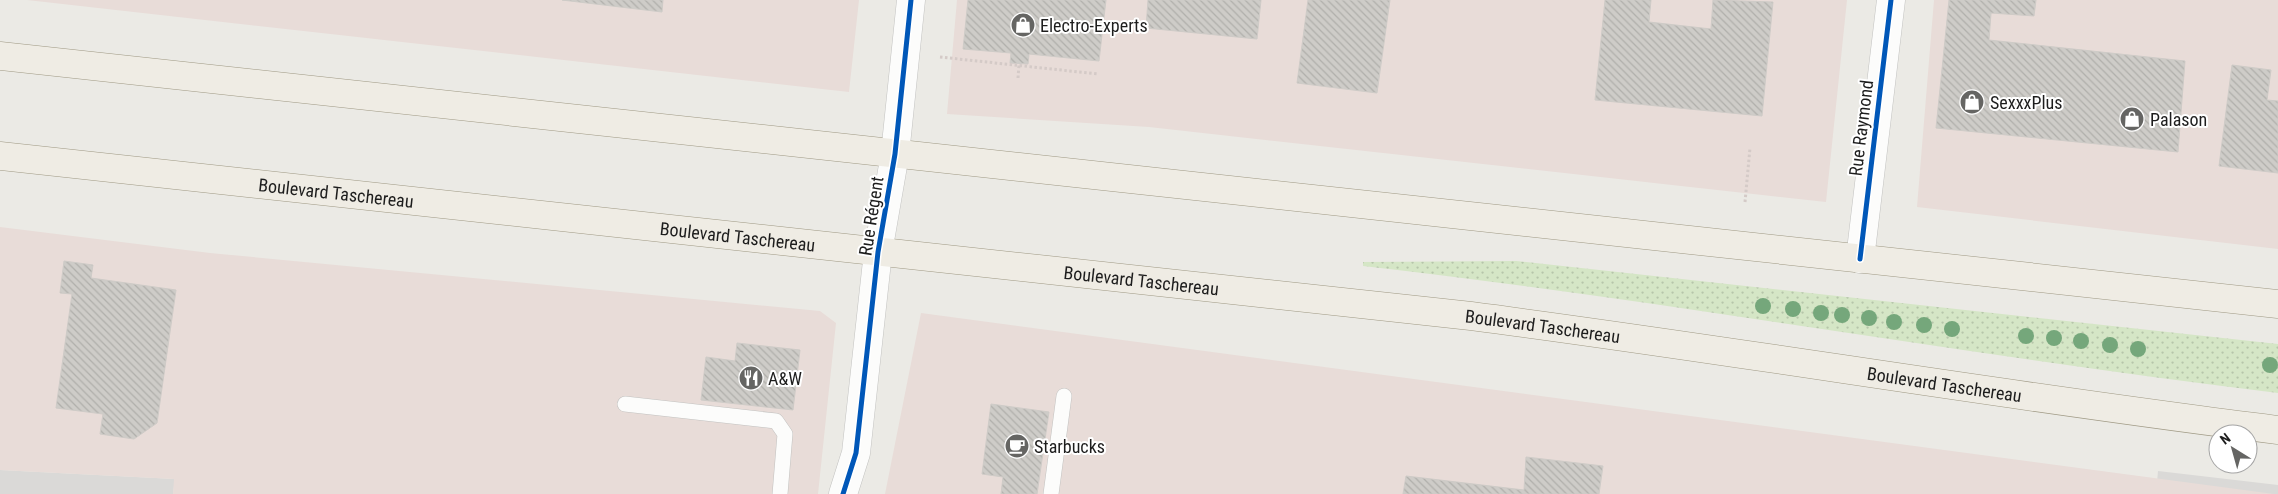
<svg xmlns="http://www.w3.org/2000/svg" width="2278" height="494" font-family="'Roboto Condensed',sans-serif">
  <style>
    .residential { fill: #dad9d7 }
    .commercial { fill: #e8dcd8 }
    .grass { fill: url(#grass-dots) }
    .building { fill: url(#building-back-hatch); stroke: #cecbc7 }
    .lines { fill: none; stroke-linecap: round; stroke-linejoin: round }
    .service-casing { stroke: #c2c2c0; stroke-width: 16 }
    .minor-casing { stroke: #c2c2c0; stroke-width: 29 }
    .primary-casing { stroke: #9f9984; stroke-width: 29 }
    .path { stroke: #d4cac7; stroke-width: 3; stroke-dasharray: 2.5 2.5; stroke-linecap: butt }
    .service { stroke: #fcfcfb; stroke-width: 15 }
    .minor { stroke: #fcfcfb; stroke-width: 28 }
    .primary { stroke: #efece4; stroke-width: 28 }
    .cycleway-casing { stroke: #fff; stroke-width: 8 }
    .cycleway { stroke: #0057b8; stroke-width: 5 }
    .tree { fill: #75a77b }
    .labels { text-anchor: middle; dominant-baseline: central; stroke-width: 4; stroke-linejoin: round; paint-order: stroke }
    .poi-label { font-size: 18px; fill: #1d1d1d; stroke: #fff; text-anchor: start }
    .street-label { font-size: 18px; fill: #1d1d1d; stroke: #fff }
  </style>
  <defs>
    <pattern id="grass-dots" width="8" height="8" patternUnits="userSpaceOnUse" patternTransform="scale(1.25)"><rect width="8" height="8" fill="#d5e6c6"/><path d="M2 2h.1M6 6h.1" fill="none" stroke="#b6c5aa" stroke-width="1.8" stroke-linecap="round"/></pattern>
    <pattern id="building-back-hatch" width="6" height="6" patternUnits="userSpaceOnUse" patternTransform="scale(1.25)"><rect width="6" height="6" fill="#ceccc8"/><path d="M-1 5l2 2M0 0l6 6M5-1l2 2" fill="none" stroke="#b0afab"/></pattern>
  </defs>
  <rect width="100%" height="100%" fill="#ebeae5"/>
  <path class="residential" d="M0,470L175,479L173,494H0Z
    M2158,471L2278,485V494H2156Z"/>
  <path class="commercial" d="M27,0H859L849,92Z
    M957,0H1847L1826,202L1149,127L947,114Z
    M1934,0H2278V249L1917,207Z
    M0,227L210,253L820,311L836,323L818,494H173L174,479L0,470Z
    M921,313L2274,494H885Z"/>
  <path class="grass" d="M1516,261L2278,344V393C1972,356 1669,301 1363,266V262Z"/>
  <path class="building" d="M562,0H663L662,12Z
    M968,0H1106L1099,61L1029,54L1028,64L1010,63L1011,53L963,49Z
    M1148,0H1261L1257,39L1146,28Z
    M1308,0H1390L1377,93L1297,83Z
    M1605,0H1651L1649,22L1711,29L1713,0L1773,2L1762,116L1595,100Z
    M1949,0H2036L2034,16L1991,13L1989,40L2185,61L2178,152L1936,128Z
    M2232,65L2271,70L2267,100L2278,101V173L2219,166Z
    M64,261L93,265L91,278L176,290L157,423L134,439L100,434L103,414L56,408L72,294L60,293Z
    M737,343L800,350L793,410L701,400L706,357L735,361Z
    M991,404L1049,412L1037,494H1001L1003,477L982,474Z
    M1526,457L1603,466L1599,494H1403L1406,476L1524,490Z"/>
  <g class="lines">
    <defs>
      <path id="service" d="M625,404L776,421L785,434L780,494
        M1051,494L1064,396"/>
      <path id="minor" d="M1860,259L1891,0
        M843,494L856,453L878,252L895,154L911,0"/>
      <g id="primary">
        <path d="M0,56L2278,304"/>
        <path id="s1" d="M0,156L1471,316C1741,351 2008,397 2278,430"/>
      </g>
    </defs>
    <use href="#service" class="service-casing"/>
    <use href="#minor" class="minor-casing"/>
    <use href="#primary" class="primary-casing"/>
    <path class="path" d="M940,57L1098,74
      M1018,78L1019,65
      M1745,202L1750,148"/>
    <use href="#service" class="service"/>
    <use href="#minor" class="minor"/>
    <use href="#primary" class="primary"/>
    <defs>
      <path id="cycleway" d="M1860,259L1891,0
        M843,494L856,453L878,252L895,154L911,0"/>
    </defs>
    <use href="#cycleway" class="cycleway-casing"/>
    <use href="#cycleway" class="cycleway"/>
  </g>
  <g class="tree">
    <circle cx="1763" cy="306" r="8"/>
    <circle cx="1793" cy="309" r="8"/>
    <circle cx="1821" cy="313" r="8"/>
    <circle cx="1842" cy="315" r="8"/>
    <circle cx="1869" cy="318" r="8"/>
    <circle cx="1894" cy="322" r="8"/>
    <circle cx="1924" cy="325" r="8"/>
    <circle cx="1952" cy="329" r="8"/>
    <circle cx="2026" cy="336" r="8"/>
    <circle cx="2054" cy="338" r="8"/>
    <circle cx="2081" cy="341" r="8"/>
    <circle cx="2110" cy="345" r="8"/>
    <circle cx="2138" cy="349" r="8"/>
    <circle cx="2270" cy="365" r="8"/>
  </g>
  <defs>
    <symbol id="shop-disc" viewBox="-11 -11 22 22"><circle r="9.5" fill="#656563" stroke="#fff"/><path d="M-5-2.5h2.3a2.7 3.5 0 0 1 5.4 0H5L5.5 6h-11ZM-1.5-2.5h3a1.5 2.3 0 0 0-3 0Z" fill="#fff"/></symbol>
    <symbol id="restaurant-disc" viewBox="-11 -11 22 22"><circle r="9.5" fill="#656563" stroke="#fff"/><path d="M-5-6h1v4h1v-4h1v4h1v-4h1v5L-1.5 .5V6h-2V.5L-5-1ZM5-6V6H3V1.5H1.5Q1.5-4 5-6Z" fill="#fff"/></symbol>
    <symbol id="cafe-disc" viewBox="-11 -11 22 22"><circle r="9.5" fill="#656563" stroke="#fff"/><path d="M-5.5-4.5H6V0H3Q3 3.5 0 3.5H-2.5Q-5.5 3.5-5.5 0ZM3-3.2v2h1.7v-2ZM-6 4.5H4V6H-6Z" fill="#fff"/></symbol>
  </defs>
  <g fill-rule="evenodd">
    <use href="#shop-disc" x="1009" y="11" width="28" height="28"/>
    <use href="#shop-disc" x="1958" y="88" width="28" height="28"/>
    <use href="#shop-disc" x="2118" y="105" width="28" height="28"/>
    <use href="#restaurant-disc" x="737" y="364" width="28" height="28"/>
    <use href="#cafe-disc" x="1003" y="432" width="28" height="28"/>
  </g>
  <g class="labels">
    <g class="poi-label">
      <text x="1040" y="25">Electro-Experts</text>
      <text x="1990" y="102">SexxxPlus</text>
      <text x="2150" y="119">Palason</text>
      <text x="768" y="378">A&amp;W</text>
      <text x="1034" y="446">Starbucks</text>
    </g>
    <g class="street-label">
      <text transform="translate(1861 128) rotate(-83)">Rue Raymond</text>
      <text stroke="none"><textPath href="#s1" startOffset="338">Boulevard Taschereau</textPath></text>
      <text transform="translate(871 216) rotate(-81)">Rue Régent</text>
      <text stroke="none"><textPath href="#s1" startOffset="742">Boulevard Taschereau</textPath></text>
      <text stroke="none"><textPath href="#s1" startOffset="1148">Boulevard Taschereau</textPath></text>
      <text stroke="none"><textPath href="#s1" startOffset="1552">Boulevard Taschereau</textPath></text>
      <text stroke="none"><textPath href="#s1" startOffset="1958">Boulevard Taschereau</textPath></text>
    </g>
  </g>
  <g transform="translate(2233 449) rotate(323)"><circle r="24" fill="#ffffff" stroke="#a5a5a5"/>
  <path d="M0-4L9 19L0 12L-9 19Z" fill="#656563"/>
  <text y="-8" font-size="14" font-weight="bold" text-anchor="middle" fill="#1d1d1d">N</text>
  </g>
</svg>
